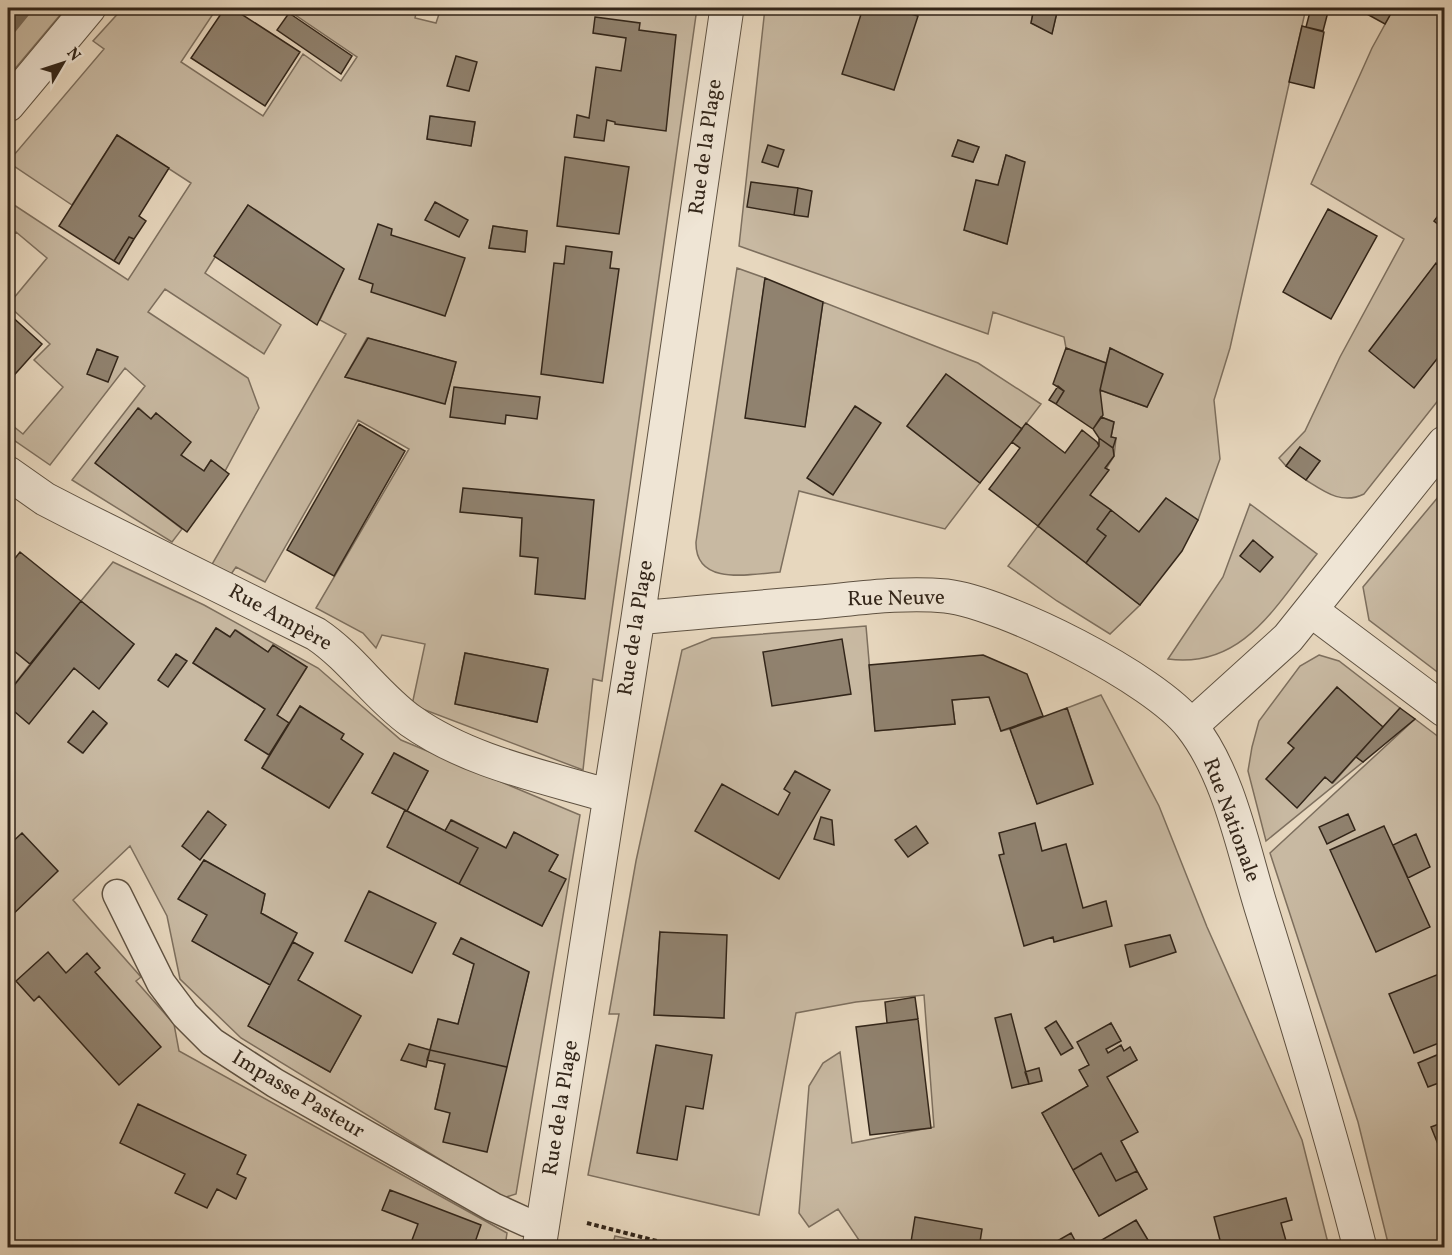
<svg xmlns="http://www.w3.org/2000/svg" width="1452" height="1255" font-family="Vollkorn,serif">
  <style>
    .green { fill: #c8b9a2; stroke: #7d6f5e; stroke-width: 1.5; fill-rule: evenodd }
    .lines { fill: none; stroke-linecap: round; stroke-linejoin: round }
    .stream { stroke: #796b5a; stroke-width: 15 }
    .building { fill: #90826f; stroke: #322519; stroke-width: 1.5 }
    .lane-casing { stroke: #5f5242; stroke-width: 31 }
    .street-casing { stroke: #5f5242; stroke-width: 35 }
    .path { stroke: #322519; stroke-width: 4; stroke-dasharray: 4.5 3; stroke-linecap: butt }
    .lane { stroke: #efe5d5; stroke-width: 28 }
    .street { stroke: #efe5d5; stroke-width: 33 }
    .labels { text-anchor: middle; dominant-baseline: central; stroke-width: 4.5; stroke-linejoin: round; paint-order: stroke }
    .street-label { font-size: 21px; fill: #322519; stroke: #efe5d5 }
  </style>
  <rect width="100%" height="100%" fill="#e7d7be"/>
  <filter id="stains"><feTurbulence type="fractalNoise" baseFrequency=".00333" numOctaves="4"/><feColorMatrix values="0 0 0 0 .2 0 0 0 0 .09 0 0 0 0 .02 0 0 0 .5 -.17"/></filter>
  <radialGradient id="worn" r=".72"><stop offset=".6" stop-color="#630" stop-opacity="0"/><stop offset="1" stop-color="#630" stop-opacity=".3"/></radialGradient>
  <path class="green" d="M11,8H66L8,77V12Z
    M123,8H217L181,62L263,116L303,54L341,81L357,57L285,8H417L415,18L436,23L441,8H697L602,681L593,679L583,770L412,705L425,644L382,635L376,648L363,633L316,608L409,449L358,420L265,582L236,567L229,577L211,566L346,334L320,320L344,269L248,205L205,273L281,325L264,354L165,289L148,312L248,378L259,408L225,471L211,460L204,471L181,455L190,442L156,413L151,419L139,408L96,463L182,529L172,542L72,480L145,386L125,368L50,465L8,436V422L23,434L63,387L34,360L50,344L8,305L47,258L16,232L8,241V201L128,280L191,183L117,135L72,205L8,162L104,49L93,41ZM431,116L475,123L471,146L427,139ZM493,226L527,231L525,252L489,248ZM367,338L456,362L445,403L345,377ZM465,653L548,669L537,722L455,704Z
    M765,8H1034L1031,23L1052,33L1058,8H1306L1230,348L1214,400L1220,459L1198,520L1166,498L1139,532L1090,495L1114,456L1116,438L1111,437L1114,422L1101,417L1100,390L1147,407L1162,374L1110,348L1106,363L1066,348L1064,337L993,312L988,334L739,246ZM958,140L979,147L973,162L953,156ZM1006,155L1024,162L1007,244L964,230L998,185Z
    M1394,8H1444V393L1364,494C1342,505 1325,492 1306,480L1320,461L1300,447L1286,466L1279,458L1305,431L1340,357L1404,239L1311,184L1372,48Z
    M737,268L765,278L746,418L805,426L823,302L978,363L1041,404L1022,429L946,374L907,426L980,483L945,529L799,491L780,572C752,574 695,587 696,542Z
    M1444,490V677L1369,620L1363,587Z
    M1250,504L1317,554C1276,605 1243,669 1168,659L1223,577Z
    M1038,526L1140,605L1110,634L1057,601L1008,566Z
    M113,562L204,605L318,668L401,740L580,815L516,1194L503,1198L241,1038L180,979L167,916L130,846L73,900L141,977L136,981L174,1024L179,1051L507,1233L505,1247H8V706L29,723L74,668L99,688L134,644L81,601ZM216,628L230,637L236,630L268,652L307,667L277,715L289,723L300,706L343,734L341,739L363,754L329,808L262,768L269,755L245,740L265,709L193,663ZM93,711L107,724L82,753L68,742ZM394,753L428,771L407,811L445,831L452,820L506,848L515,833L558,855L549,871L565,879L542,926L388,847L405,810L372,793ZM204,860L265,894L261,913L297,933L293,942L313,953L298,980L361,1016L330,1072L249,1026L270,985L193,941L207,915L179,898ZM461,938L529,972L493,1123L435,1109L445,1064L427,1060L426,1066L402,1060L409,1045L430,1050L438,1020L458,1024L474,964L454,954Z
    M866,626L875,731L955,724L952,700L989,697L1001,731L1010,729L1037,803L1093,783L1067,708L1101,695L1159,806L1207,927L1302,1140L1329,1247H855L861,1243L838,1209L809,1227L799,1213L809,1086L823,1063L840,1052L852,1143L934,1127L924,995L856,1002L796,1013L759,1215L588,1175L619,1014H609L636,861L682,650L712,638ZM660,932L724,1018H723L654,1015ZM1111,1023L1121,1041L1106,1049L1108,1053L1121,1046L1124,1051L1130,1047L1137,1060L1107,1077L1121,1141L1147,1189L1099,1216L1042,1113L1088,1086L1080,1070L1089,1065Z
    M8,646L30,664L8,693Z
    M1319,655L1339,661L1400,708L1383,727L1337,687L1288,743L1294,748L1267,779L1325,777L1333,783L1356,757L1363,762L1266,841L1248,771L1252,747L1259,721L1300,666Z
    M1415,719L1444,741V1247H1389L1358,1122L1270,853Z
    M615,1236L665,1247H612Z"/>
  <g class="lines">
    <path class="stream" d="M8,29L25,8"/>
  </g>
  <path class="building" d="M225,8H232L300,52L265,106L191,58Z
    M863,8H890L918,16L894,90L842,74Z
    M1034,8H1058L1052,34L1031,23Z
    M1311,8H1329L1323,31L1306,27Z
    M1356,8H1394L1385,24Z
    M289,13L352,56L341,74L277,30Z
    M595,17L640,23L639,30L676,35L666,131L615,124V122L607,120L604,141L574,137L577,115L589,118L596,67L621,71L626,38L593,33Z
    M1302,26L1324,32L1314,88L1289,82Z
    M456,56L477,62L469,91L447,86Z
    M430,116L475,122L471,146L427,139Z
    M117,135L169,168L139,216L146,221L134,239L129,237L114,261L59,226Z
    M958,140L979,147L973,162L952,156Z
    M768,145L784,150L778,167L762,162Z
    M1006,155L1025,162L1007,244L964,230L976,180L998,185Z
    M565,157L629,167L619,234L557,226Z
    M751,182L798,188L794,215L747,207Z
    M798,188L812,191L808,217L794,215Z
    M435,202L468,220L459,237L425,220Z
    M248,205L344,269L317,325L214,256Z
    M1444,208V229L1434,221Z
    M1328,209L1377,236L1331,319L1283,292Z
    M378,224L392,229L391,235L465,258L445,316L371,292L373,284L359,279Z
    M493,226L527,231L525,252L489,248Z
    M129,237L134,239L119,264L114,261Z
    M566,246L612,252L610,268L619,269L603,383L541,374L554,263L564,264Z
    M1436,263L1444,270V350L1414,388L1369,351Z
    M765,278L823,302L805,427L745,418Z
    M8,313L42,344L8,382Z
    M368,338L456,362L445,404L345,377Z
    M1066,348L1106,363L1100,390L1103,415L1093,429L1056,404L1064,391L1053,384Z
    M1110,348L1163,374L1147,407L1100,390Z
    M97,349L118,357L108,382L87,374Z
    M946,374L1022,429L980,483L907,426Z
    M1058,386L1064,391L1056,404L1049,400Z
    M454,387L540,397L537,419L506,415L505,424L450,417Z
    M855,406L881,423L833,495L807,478Z
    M138,408L151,419L156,413L191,442L181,455L204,471L211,460L229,474L187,532L95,463Z
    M1101,417L1114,422L1111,437L1116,438L1113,448L1099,438L1093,429Z
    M1026,423L1065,453L1082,430L1097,442L1099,446L1038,526L989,489L1020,448L1012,442Z
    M359,424L405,451L334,576L287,550Z
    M1099,438L1113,448L1114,456L1105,468L1109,470L1090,495L1111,510L1097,529L1106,536L1086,563L1038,526L1099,446Z
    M1300,447L1320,461L1306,480L1286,466Z
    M463,488L594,500L585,599L535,594L538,558L520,556L522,518L460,512Z
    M1166,498L1198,520L1182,551L1140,605L1086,563L1106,536L1097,529L1111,510L1139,532Z
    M1253,540L1273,557L1260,572L1240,556Z
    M20,552L81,601L30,664L8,646V567Z
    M81,601L134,644L99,689L74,668L29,724L8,706V693Z
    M216,628L230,637L235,630L268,652L273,645L307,667L277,715L289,723L269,755L245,740L265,709L193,663Z
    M842,639L851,694L772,706L763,652Z
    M465,653L548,669L537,722L455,704Z
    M176,654L187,661L168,687L158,680Z
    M983,655L1027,674L1043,716L1001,731L989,697L952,700L955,724L875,731L869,665Z
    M1337,687L1383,727L1332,783L1325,777L1297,808L1266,779L1294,748L1288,743Z
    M300,706L344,734L341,739L363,754L329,808L262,768Z
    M1067,708L1093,784L1037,804L1010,729Z
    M1400,708L1415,719L1363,762L1356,757Z
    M93,711L107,723L83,753L68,742Z
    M394,753L428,771L407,811L372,793Z
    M795,771L830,790L779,879L695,831L722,784L778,815L790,793L784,789Z
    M405,810L478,848L459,884L387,847Z
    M208,811L226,825L200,860L182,846Z
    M1348,814L1355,830L1327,844L1319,827Z
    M821,817L832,820L834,845L814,839Z
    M451,820L506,848L514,832L558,855L549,871L566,879L542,926L459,884L478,848L445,831Z
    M1035,823L1042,851L1066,844L1083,908L1106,901L1112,926L1054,942L1053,937L1024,946L999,855L1004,854L999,833Z
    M916,826L928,843L908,857L895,840Z
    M1384,826L1430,927L1376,952L1330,850Z
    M22,833L58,871L8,919V846Z
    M1416,834L1430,867L1408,878L1393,845Z
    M204,860L265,894L261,913L297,933L270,985L192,941L207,915L178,899Z
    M369,891L436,923L412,973L345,941Z
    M660,932L727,935L724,1018L654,1015Z
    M1170,935L1176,952L1130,967L1125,945Z
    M461,938L529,972L507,1067L430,1050L438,1019L458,1024L474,964L453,954Z
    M293,942L313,953L298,980L361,1016L330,1072L248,1026Z
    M48,952L66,973L87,953L100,968L95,972L161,1047L119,1085L39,996L34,1001L16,981Z
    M1444,972V1041L1414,1053L1389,994Z
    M915,997L918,1019L887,1023L885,1002Z
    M1011,1014L1029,1084L1012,1088L995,1018Z
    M918,1019L931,1128L870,1135L856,1027Z
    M1056,1021L1073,1048L1061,1055L1045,1028Z
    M1111,1023L1121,1041L1106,1049L1108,1053L1121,1045L1124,1051L1130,1047L1137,1060L1107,1077L1138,1132L1121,1141L1137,1171L1116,1181L1101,1153L1073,1170L1042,1113L1088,1086L1079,1070L1089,1065L1077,1042Z
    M409,1044L430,1050L426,1067L401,1060Z
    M656,1045L712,1055L703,1109L686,1106L677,1160L637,1153Z
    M430,1050L507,1067L487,1152L443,1142L450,1113L435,1109L445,1064L427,1060Z
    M1444,1052V1081L1428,1087L1418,1063Z
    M1039,1068L1042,1081L1029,1084L1025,1072Z
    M138,1104L246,1155L237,1174L246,1178L236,1199L217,1189L207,1208L175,1193L185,1174L120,1143Z
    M1444,1122V1159L1431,1127Z
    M1101,1153L1116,1181L1137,1171L1147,1189L1099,1216L1073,1170Z
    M390,1190L481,1225L473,1248H409L418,1224L382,1210Z
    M1286,1198L1292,1220L1281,1223L1288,1248H1222L1214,1217Z
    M915,1217L982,1229L979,1248H917L918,1244L911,1242Z
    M1136,1220L1148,1240L1134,1248H1104L1100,1241Z
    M1071,1233L1079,1248H1045Z"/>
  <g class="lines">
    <defs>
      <path id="lane" d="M117,894L161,983L185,1015L212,1042L275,1083L493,1207L526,1222L543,1225"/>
      <path id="street" d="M8,105L89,8
        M8,473L45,499L76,515L316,634C352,658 376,696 411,721C469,762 542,776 609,796
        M1312,611L1444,710
        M638,618C699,612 760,607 820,602C862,598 904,592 946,596C1005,603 1155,679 1191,726C1229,774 1243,849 1261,907C1296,1020 1331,1133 1360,1248
        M1191,726L1288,638L1444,443
        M539,1248L638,618L727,8"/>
    </defs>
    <use href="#lane" class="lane-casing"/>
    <use href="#street" class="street-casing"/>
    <path class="path" d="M587,1223L684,1248"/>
    <use href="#lane" class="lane"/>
    <use href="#street" class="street"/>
  </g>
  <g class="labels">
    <g class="street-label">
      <text transform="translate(706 147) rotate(-82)">Rue de la Plage</text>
      <text transform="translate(896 599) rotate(-1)">Rue Neuve</text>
      <text transform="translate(280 618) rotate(29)">Rue Ampère</text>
      <text transform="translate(636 628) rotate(-81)">Rue de la Plage</text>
      <text transform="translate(1231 820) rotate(70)">Rue Nationale</text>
      <text transform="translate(298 1095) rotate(31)">Impasse Pasteur</text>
      <text transform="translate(561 1108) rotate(-81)">Rue de la Plage</text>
    </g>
  </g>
  <rect width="1452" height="1255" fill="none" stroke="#e7d7be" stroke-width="30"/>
  <rect x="9" y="9" width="1434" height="1237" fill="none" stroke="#322519" stroke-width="3"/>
  <rect x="15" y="15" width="1422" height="1225" fill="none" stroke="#322519" stroke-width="1.5"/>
  <g transform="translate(63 63) rotate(51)" stroke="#efe5d5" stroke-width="4.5" paint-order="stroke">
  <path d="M0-4.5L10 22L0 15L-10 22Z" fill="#322519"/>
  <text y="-9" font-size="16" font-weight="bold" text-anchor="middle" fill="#322519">N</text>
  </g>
  <rect width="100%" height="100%" filter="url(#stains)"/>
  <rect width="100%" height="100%" fill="url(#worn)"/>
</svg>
